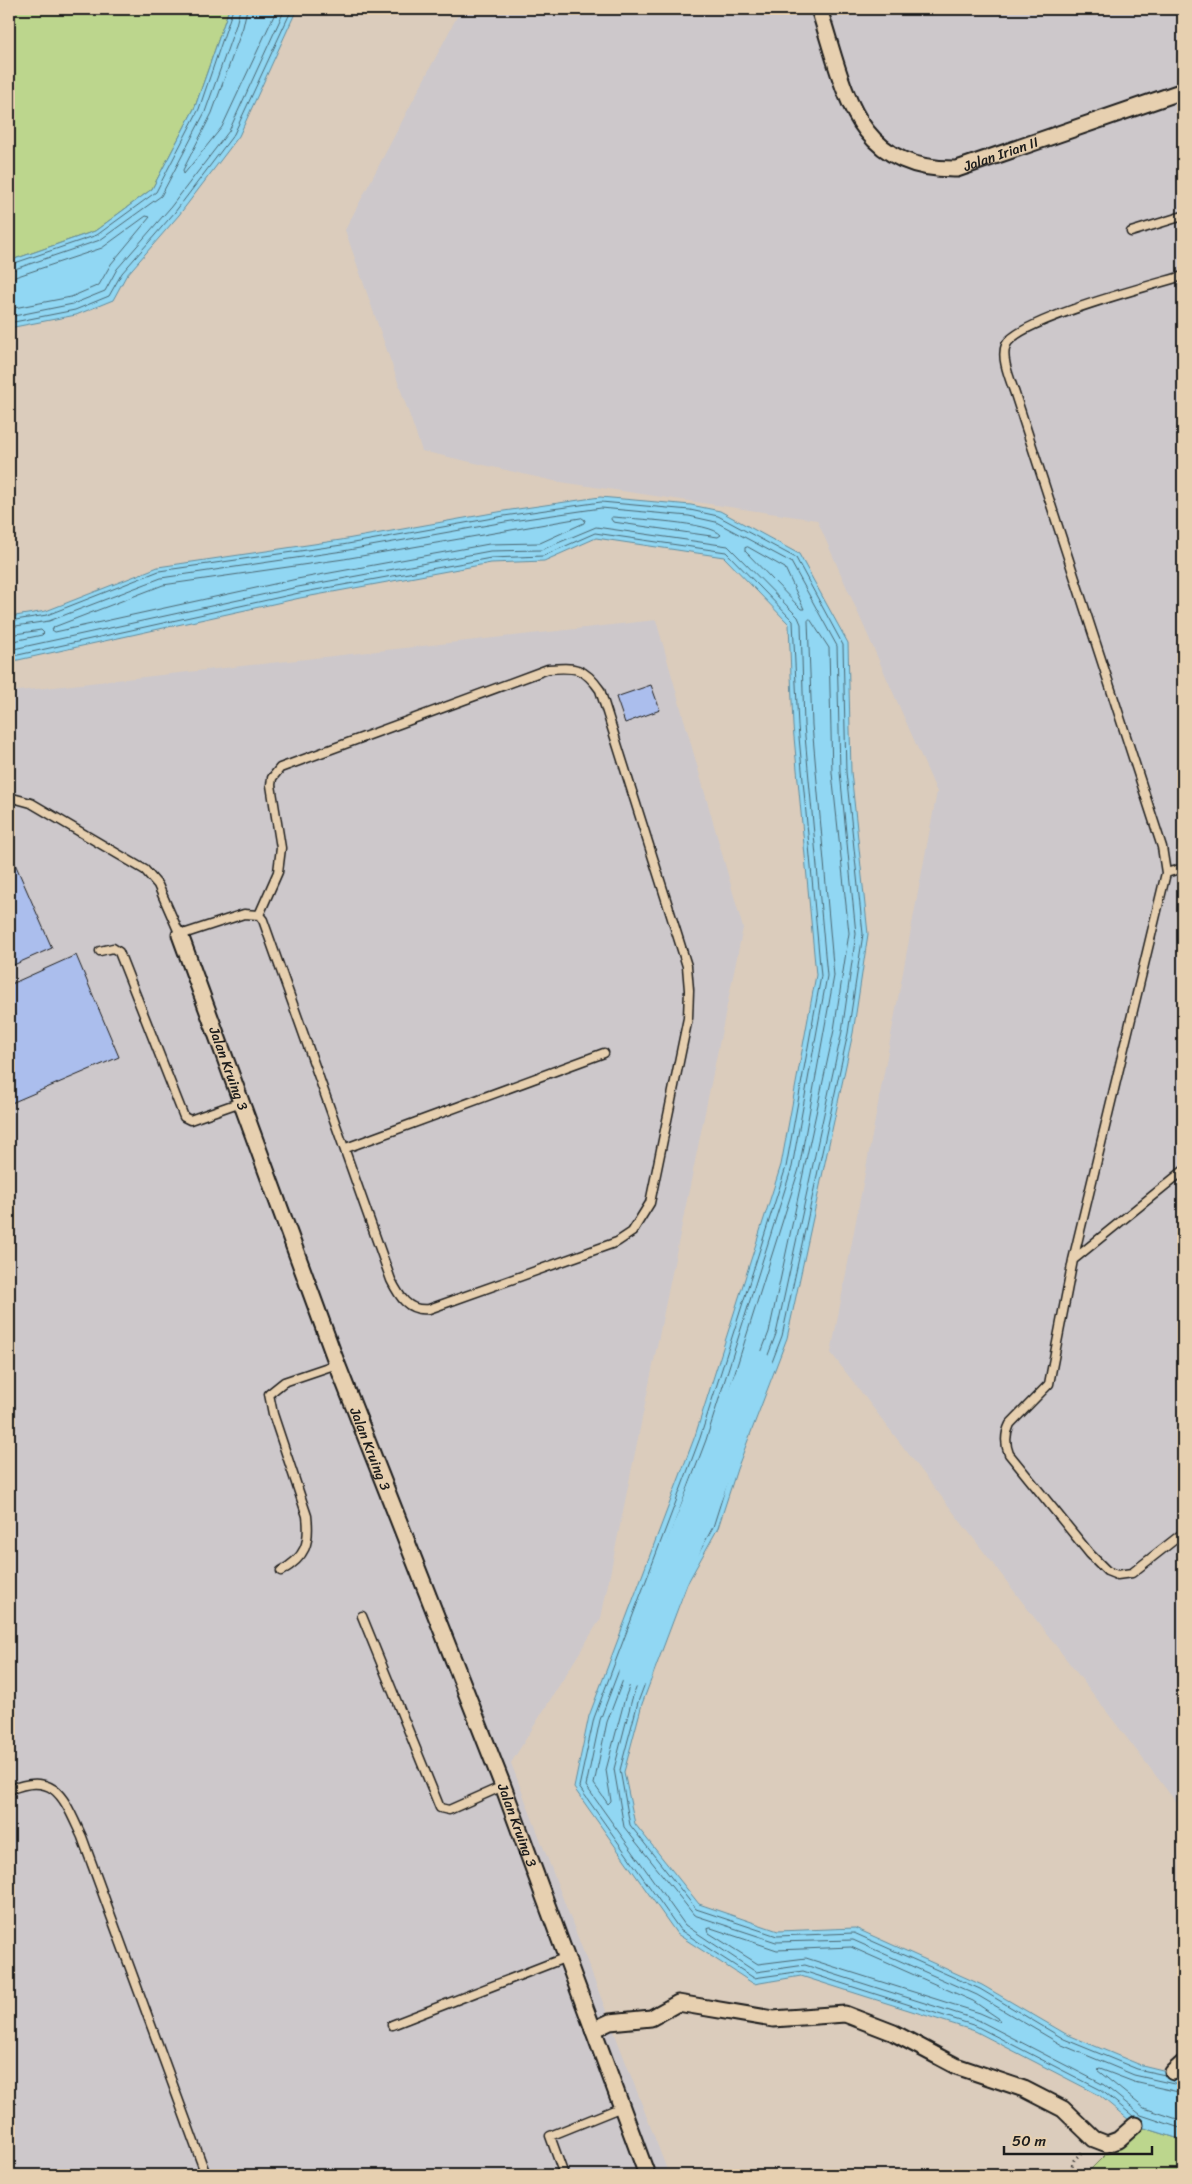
<svg xmlns="http://www.w3.org/2000/svg" width="1192" height="2184" font-family="Sriracha,sans-serif">
  <style>
    .built { fill: #cdc8cb }
    .green { fill: #bcd68d; stroke: #6c7954 }
    .water { fill: #91d7f3; stroke: #628c9d }
    .lines { fill: none; stroke-linecap: round; stroke-linejoin: round }
    .shore { stroke: #4b6772; stroke-width: 1 }
    .river { stroke: #91d7f3; stroke-width: 35 }
    .building { fill: #abbeed; stroke: #1c1c1c }
    .service-casing { stroke: #1c1c1c; stroke-width: 11 }
    .minor-casing { stroke: #1c1c1c; stroke-width: 19 }
    .path { stroke: #1c1c1c; stroke-width: 3; stroke-dasharray: 1 4; stroke-linecap: butt }
    .service { stroke: #e7d0b0; stroke-width: 8 }
    .minor { stroke: #e7d0b0; stroke-width: 15 }
    .labels { text-anchor: middle; dominant-baseline: central; stroke-width: 5; stroke-linejoin: round; paint-order: stroke }
    .street-label { font-size: 14px; fill: #1c1c1c; stroke: #e7d0b0 }
  </style>
  <rect width="100%" height="100%" fill="#dbccbc"/>
  <filter id="ink" filterUnits="userSpaceOnUse"><feTurbulence type="fractalNoise" baseFrequency=".02" numOctaves="2"/><feDisplacementMap in="SourceGraphic" scale="10" xChannelSelector="R" yChannelSelector="G"/><feConvolveMatrix kernelMatrix="1 2 1 2 8 2 1 2 1" color-interpolation-filters="sRGB"/></filter>
  <g filter="url(#ink)">
    <path class="built" d="M461,9H1183V1811L831,1353L937,792L817,520L554,481L422,451L345,230Z
      M656,620L743,928L601,1618L511,1763L669,2175H9V692Z"/>
    <path class="green" d="M9,9H229L195,107L152,189L95,231L9,261Z
      M1135,2125L1183,2140V2175H1085Z"/>
    <path class="water" d="M229,9H297L239,136L179,215L126,276L113,300L76,315L9,328V261L95,231L152,189L195,107Z
      M600,497L691,505L720,511L799,554L848,643L851,772L868,934L853,1033L787,1338L737,1469L718,1528L687,1584L642,1704L624,1772L635,1824L699,1904L778,1931L855,1928L982,1985L1066,2034L1138,2064L1183,2075V2140L1135,2125L1099,2095L975,2031L801,1976L754,1984L677,1934L574,1788L589,1716L695,1436L781,1165L816,975L793,726L789,624L724,557L596,538L544,561L491,563L300,598L9,662V617L46,611L158,567L341,540L504,511Z"/>
    <g class="lines">
      <path class="shore" d="M247,9L243,27L212,113L183,170L184,174L222,127L277,9
        M9,265L97,235L156,192L199,109L233,9
        M9,271L100,240L161,196L205,112L236,25L240,9
        M9,279L102,248L146,216L150,217L111,264L99,285L71,297L9,309
        M9,317L73,304L105,291L117,269L170,208L229,131L285,9
        M9,323L75,310L109,296L122,273L175,212L234,134L292,9
        M613,517C633,519 711,522 721,535L718,537L613,522L611,519Z
        M582,518L585,520L584,523L540,543L489,544L297,579L55,632L52,630L54,627L163,585L344,559Z
        M748,547L785,568L804,609H801L745,551V548Z
        M810,619L829,648L832,773L849,933L834,1030L769,1332L719,1463L701,1521L670,1576L625,1698L606,1770L611,1801L608,1804L594,1784L607,1722L713,1442L799,1169L834,976L812,725L808,621Z
        M9,621L47,615L159,571L342,545L504,516L601,502L690,510L718,516L796,558L843,645L846,772L863,934L848,1033L782,1336L732,1467L713,1527L683,1582L638,1702L620,1770L630,1825L696,1909L777,1936L854,1933L980,1989L1064,2039L1137,2069L1165,2075
        M9,627L49,621L161,578L343,551L505,522L601,508L689,516L716,522L791,562L837,646L840,772L856,934L842,1031L776,1334L726,1465L707,1524L677,1579L632,1699L614,1769L624,1827L694,1915L776,1942L853,1940L977,1995L1062,2045L1134,2075L1183,2086
        M9,635L41,630L44,633L42,635L9,642
        M9,650L298,587L490,551L541,550L596,527L728,546L798,617L801,624L804,725L827,976L792,1167L706,1440L600,1720L586,1786L685,1925L756,1972L805,1965L978,2020L1104,2085L1141,2115L1183,2129
        M9,657L299,593L491,558L543,556L595,533L726,552L793,621L798,726L821,976L786,1167L700,1438L594,1718L579,1787L680,1930L754,1978L803,1971L976,2026L1101,2090L1133,2116
        M711,1928L777,1950L851,1947L973,2001L1001,2020L998,2021L980,2013L806,1958L758,1964L709,1933L708,1929Z
        M1183,2093L1134,2082L1100,2069L1097,2070L1144,2108L1183,2121"/>
      <path class="river" d="M636,1670L642,1648L756,1368"/>
    </g>
    <path class="building" d="M651,685L660,710L625,723L616,697Z
      M9,850L52,948L9,967Z
      M76,955L119,1057L9,1104V985Z"/>
    <g class="lines">
      <defs>
        <path id="service" d="M1131,232L1183,216
          M1183,276C1153,285 1017,320 1006,345C1000,359 1012,383 1016,397L1162,847L1166,873L1073,1260L1049,1384L1010,1424C1005,1434 1005,1444 1009,1454L1090,1554L1107,1571L1117,1575L1132,1573L1183,1533
          M9,797L31,803L145,870L158,885L180,935L244,914L259,915L263,920L391,1280C399,1296 408,1312 429,1309L617,1242L632,1232L650,1203L688,1018L689,990L687,966L600,690C584,667 575,667 548,669L280,768L272,778L271,785L281,848L278,872L259,915
          M1166,873L1183,868
          M100,951L113,948L119,952L184,1117L190,1120L241,1102
          M346,1148L604,1053
          M1073,1260L1183,1171
          M281,1571C306,1557 310,1543 307,1516L273,1414L269,1394L284,1382L337,1364
          M362,1616L440,1808L449,1810L503,1786
          M9,1790C56,1770 64,1799 82,1837L206,2175
          M392,2025L567,1957
          M564,2175L550,2136L622,2107"/>
        <g id="minor">
          <path id="s1" d="M819,9C845,88 853,171 957,169L1183,91"/>
          <path id="s2" d="M180,935L337,1364L503,1786L647,2175"/>
          <path d="M593,2030L610,2022L651,2018L678,2003L773,2019L845,2014L894,2033L956,2066L1024,2089L1063,2109L1094,2139L1107,2144L1118,2140L1135,2125"/>
          <path d="M1173,2072L1183,2063"/>
        </g>
      </defs>
      <use href="#service" class="service-casing"/>
      <use href="#minor" class="minor-casing"/>
      <path class="path" d="M1069,2175L1074,2160L1083,2151"/>
      <use href="#service" class="service"/>
      <use href="#minor" class="minor"/>
    </g>
  </g>
  <g class="labels">
    <g class="street-label">
      <text stroke="none"><textPath href="#s1" startOffset="280">Jalan Irian II</textPath></text>
      <text stroke="none"><textPath href="#s2" startOffset="142">Jalan Kruing 3</textPath></text>
      <text stroke="none"><textPath href="#s2" startOffset="548">Jalan Kruing 3</textPath></text>
      <text stroke="none"><textPath href="#s2" startOffset="952">Jalan Kruing 3</textPath></text>
    </g>
  </g>
  <rect width="1192" height="2184" fill="none" stroke="#e7d0b0" stroke-width="30"/>
  <rect x="15" y="15" width="1162" height="2154" fill="none" stroke="#1c1c1c" stroke-width="2" filter="url(#ink)"/>
  <path d="M1004 2146v8h148v-8" fill="none" stroke="#1c1c1c" stroke-width="2.5"/>
  <text x="1012" y="2146" font-size="15" fill="#1c1c1c" stroke="#e7d0b0" stroke-width="4" paint-order="stroke">50 m</text>
</svg>
